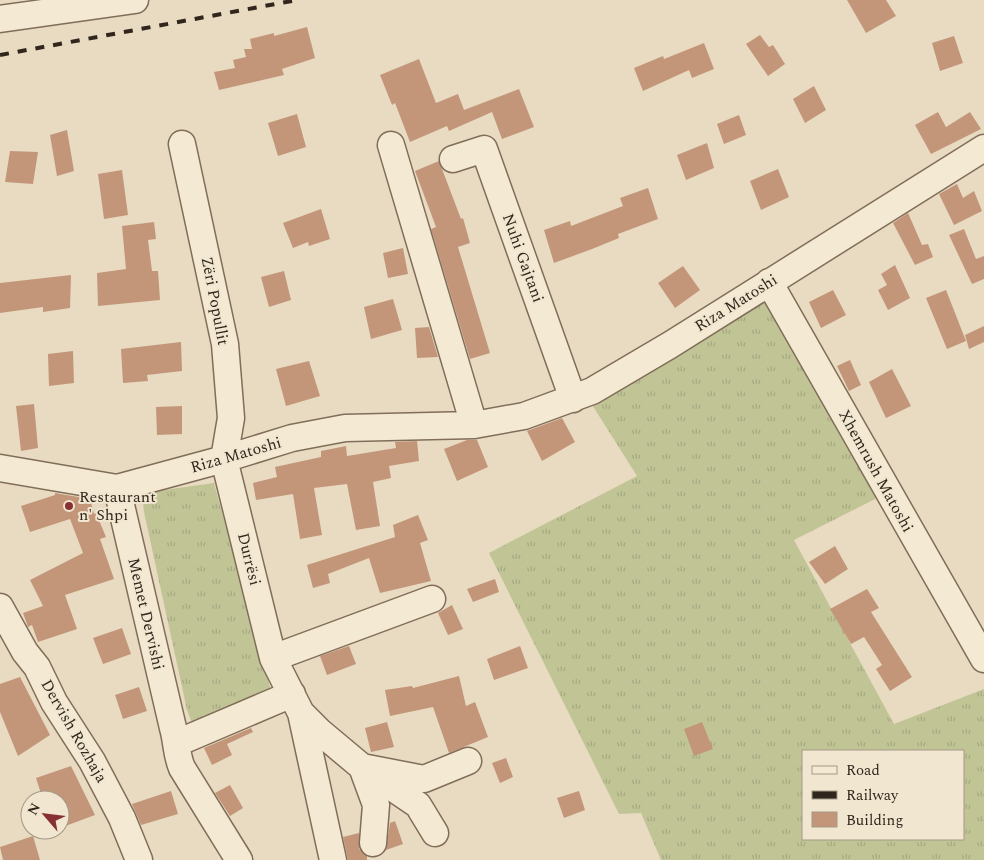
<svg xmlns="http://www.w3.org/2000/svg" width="984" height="860" font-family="Spectral,serif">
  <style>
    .grass { fill: url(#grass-tufts); fill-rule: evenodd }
    .building { fill: #c3967a }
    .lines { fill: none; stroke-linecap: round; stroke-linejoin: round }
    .minor-casing { stroke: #806d5a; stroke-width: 29 }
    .minor { stroke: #f4e9d3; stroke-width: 26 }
    .rail { stroke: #31261d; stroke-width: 4; stroke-dasharray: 9 9; stroke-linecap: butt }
    .poi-dot { fill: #883134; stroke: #f1e6cf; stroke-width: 2 }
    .labels { text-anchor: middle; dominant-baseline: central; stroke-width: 4; stroke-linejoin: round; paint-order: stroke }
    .street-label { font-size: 16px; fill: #31261d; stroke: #f1e6cf }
    .poi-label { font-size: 16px; fill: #31261d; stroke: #f1e6cf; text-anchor: start }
  </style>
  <defs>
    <pattern id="grass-tufts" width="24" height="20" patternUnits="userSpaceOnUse" patternTransform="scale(1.25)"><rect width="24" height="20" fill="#c1c596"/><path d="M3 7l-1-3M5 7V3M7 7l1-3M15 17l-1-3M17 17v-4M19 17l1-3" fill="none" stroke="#a6a981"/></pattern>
  </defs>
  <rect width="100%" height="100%" fill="#e8dbc1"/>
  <path class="grass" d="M776,283L897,488L794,540L894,724L984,689V860H661L641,813L619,814L489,553L637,476L589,400ZM803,751H963V839H803Z
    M214,483L272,694L193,726L187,710L144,512L142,493Z"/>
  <path class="building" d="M847,0H886L896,16L866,33Z
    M307,27L315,58L282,69L284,75L219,90L214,72L235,68L233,60L246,57L244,49H252L250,39L274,33V36Z
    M760,35L769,47L773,45L785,64L768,76L746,44Z
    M954,36L963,63L940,71L932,43Z
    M704,43L714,69L692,78L689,70L643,91L634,68L663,56L664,59Z
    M419,59L436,103L458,94L464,110L519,89L534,127L502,139L492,112L449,131L447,126L410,142L395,103L392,105L380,75Z
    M814,86L826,110L805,123L793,99Z
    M938,112L946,127L970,112L981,129L931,154L915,125Z
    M297,114L306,147L278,156L268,123Z
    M739,115L746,135L724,144L717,124Z
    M67,130L74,171L57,176L50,135Z
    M707,143L714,168L686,180L677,155Z
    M10,151L38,152L33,184L5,182Z
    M439,161L461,219L463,218L470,243L458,247L490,353L470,359L431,229L436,227L415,171Z
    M778,169L789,197L761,210L750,181Z
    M122,170L128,215L104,219L98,174Z
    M957,184L963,198L974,191L982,211L954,225L939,194Z
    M648,188L658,219L618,234L619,238L592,249L554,263L544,230L570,221L571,226L623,206L620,198Z
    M321,209L330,239L309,246L308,242L293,248L283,223Z
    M908,213L922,245L928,244L933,257L915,265L893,223Z
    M154,222L156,239L148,240L152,271H158L160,300L98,306L97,273L126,269L122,226Z
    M964,229L976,259L984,256V279L972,284L949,235Z
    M403,248L408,274L388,278L383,253Z
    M895,265L910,298L888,310L878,290L887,285L881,274Z
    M683,266L700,290L675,308L658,283Z
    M284,271L291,300L269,307L261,277Z
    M71,275L70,308L43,312V307L0,313V283Z
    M833,290L846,315L821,328L809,302Z
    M946,290L966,341L947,349L926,298Z
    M393,299L402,330L371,339L364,307Z
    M984,326V342L969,349L965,335Z
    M429,327L438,357L417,358L415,328Z
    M181,342L182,371L147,375L148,381L123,383L121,349Z
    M73,351L74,383L49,386L48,354Z
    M850,360L861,385L849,391L837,366Z
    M309,361L320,396L286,406L276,369Z
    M892,369L911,406L886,418L869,382Z
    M34,404L38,448L21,451L16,406Z
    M182,406V434L157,435L156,407Z
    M562,418L575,442L542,461L527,431Z
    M467,440H477L488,467L457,481L444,449Z
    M417,441L419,461L389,466L391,478L373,482L380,526L356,530L347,484L314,488L322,535L300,539L293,494L256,500L253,483L277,477L275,467L321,457V451L346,446L347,456L396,448L395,442Z
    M55,493L90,499L94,514L96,513L106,537L100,539L114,579L65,595L77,629L38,642L32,625L28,627L23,613L43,606L30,580L83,553L70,519L30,532L21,506L55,495Z
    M418,515L428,540L420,543L431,581L380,593L369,558L328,574L330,583L313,588L307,565L395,537L393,525Z
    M835,546L848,569L825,584L809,562Z
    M495,579L499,592L473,602L467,589Z
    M867,589L879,608L871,612L912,677L890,691L876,669L882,665L864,637L851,644L830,609Z
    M452,605L463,629L448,635L438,613Z
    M122,628L131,654L103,664L93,638Z
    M349,646L356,664L327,675L320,656Z
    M520,646L528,668L494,680L487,659Z
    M459,676L466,706L475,702L488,737L449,753L433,707L390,716L385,690L412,686L413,688Z
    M20,677L50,735L18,756L0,712V684Z
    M139,687L147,711L123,719L115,695Z
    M387,722L394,747L371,752L365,728Z
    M702,722L713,749L694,756L684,729Z
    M251,728L253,732L227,744L232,755L212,765L204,748Z
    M506,758L513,777L500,783L492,763Z
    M71,766L95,815L60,828V800H43L36,778Z
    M230,785L243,808L230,816L215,793Z
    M171,791L178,814L141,825L132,804Z
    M579,791L585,810L564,818L557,798Z
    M395,821L403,844L386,850L390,823Z
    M359,833V849L367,856V860H348L343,837Z
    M33,836L40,860H3L0,847Z"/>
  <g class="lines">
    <defs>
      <path id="minor" d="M0,19L135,0
        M182,144L225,344L231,418L224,459L273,658L301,713L333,860
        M391,145L474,425
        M453,159L484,149L573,399
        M769,282L984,659
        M0,468L117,488L224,459L292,438L345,428L474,425L524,416L592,391L670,345L984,148
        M117,488L173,728C177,742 176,754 182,768L239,860
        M0,607L25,652L37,667L54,702L92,761L122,818L139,860
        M273,658L432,599
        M301,713L319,731L362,767L424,779L468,761
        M178,739L184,740L292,694
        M362,767L376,805L373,843
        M371,773L418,805L435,833"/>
    </defs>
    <use href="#minor" class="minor-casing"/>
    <use href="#minor" class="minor"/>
    <path class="rail" d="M0,55L297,0"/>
  </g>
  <circle class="poi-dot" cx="69" cy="506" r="5"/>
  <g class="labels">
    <g class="street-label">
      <text transform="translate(523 258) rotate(70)">Nuhi Gajtani</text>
      <text transform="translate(215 301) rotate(79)">Zëri Popullit</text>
      <text transform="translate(736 303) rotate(-32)">Riza Matoshi</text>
      <text transform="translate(236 455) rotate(-16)">Riza Matoshi</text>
      <text transform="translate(876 471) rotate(61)">Xhemrush Matoshi</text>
      <text transform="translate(249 559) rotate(76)">Durrësi</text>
      <text transform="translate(146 614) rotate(77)">Memet Dervishi</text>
      <text transform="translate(74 731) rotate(60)">Dervish Rozhaja</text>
    </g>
    <g class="poi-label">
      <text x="79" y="497">Restaurant<tspan x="79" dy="18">n' Shpi</tspan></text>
    </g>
  </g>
  <rect x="802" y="750" width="162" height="90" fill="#f1e6cf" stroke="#a49988"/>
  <rect x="812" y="766" width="25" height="8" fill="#f4e9d3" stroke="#a49988"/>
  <text x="846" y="775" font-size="15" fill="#31261d">Road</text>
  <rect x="812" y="791" width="25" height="8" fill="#31261d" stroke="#a49988"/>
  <text x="846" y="800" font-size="15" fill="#31261d">Railway</text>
  <rect x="812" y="812" width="25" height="15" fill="#c3967a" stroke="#a49988"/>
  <text x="846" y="825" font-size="15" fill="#31261d">Building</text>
  <g transform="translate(45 815) rotate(298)"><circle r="24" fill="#f1e6cf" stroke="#a49988"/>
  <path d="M0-4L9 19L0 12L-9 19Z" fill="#883134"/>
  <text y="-8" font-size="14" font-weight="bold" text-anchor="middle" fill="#31261d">N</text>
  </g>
</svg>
